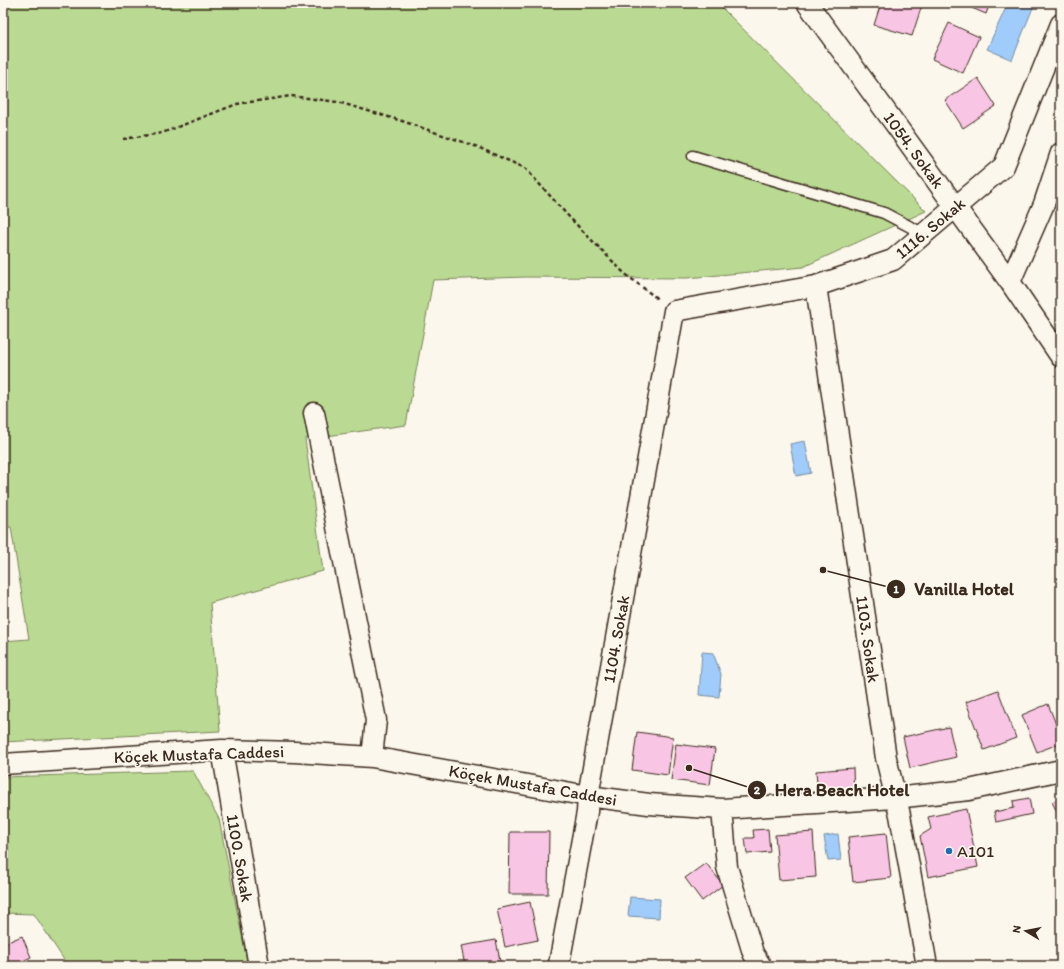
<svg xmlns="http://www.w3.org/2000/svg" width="1064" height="969" font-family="Itim,sans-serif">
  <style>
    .green { fill: #bada93; stroke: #7a8258 }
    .water { fill: #9fccfa; stroke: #778ba2 }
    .building { fill: #f9c5e4; stroke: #3b2a1e }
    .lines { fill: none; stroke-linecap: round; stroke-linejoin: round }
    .lane-casing { stroke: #3b2a1e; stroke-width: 13 }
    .street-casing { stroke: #3b2a1e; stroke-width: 23 }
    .path { stroke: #3b2a1e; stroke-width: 2.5; stroke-dasharray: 4 3; stroke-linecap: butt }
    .lane { stroke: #fbf7ec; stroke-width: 10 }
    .street { stroke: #fbf7ec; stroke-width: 20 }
    .poi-dot { fill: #1f6fb2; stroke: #fbf7ec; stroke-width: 1.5 }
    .labels { text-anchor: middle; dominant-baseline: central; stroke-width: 3.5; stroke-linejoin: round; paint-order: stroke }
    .street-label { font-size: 17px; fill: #3b2a1e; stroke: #fbf7ec }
    .poi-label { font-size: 17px; fill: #3b2a1e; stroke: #fbf7ec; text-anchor: start }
    .leader { fill: none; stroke: #3b2a1e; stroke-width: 1.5 }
    .callout-dot { fill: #3b2a1e; stroke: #fbf7ec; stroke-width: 1.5 }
    .mark-label { font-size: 12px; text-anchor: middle; font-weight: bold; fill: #fff }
    .callout-label { font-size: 18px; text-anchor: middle; font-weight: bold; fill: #3b2a1e; stroke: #fbf7ec; stroke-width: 3.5; stroke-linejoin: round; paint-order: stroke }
  </style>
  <rect width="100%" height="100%" fill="#fbf7ec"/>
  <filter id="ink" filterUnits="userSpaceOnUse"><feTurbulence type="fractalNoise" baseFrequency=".025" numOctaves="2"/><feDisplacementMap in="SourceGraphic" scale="8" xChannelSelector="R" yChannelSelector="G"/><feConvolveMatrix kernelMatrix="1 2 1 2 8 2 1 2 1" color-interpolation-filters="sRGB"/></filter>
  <g filter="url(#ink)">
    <path class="green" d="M3,3H717L926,211L803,267L687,278L526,277L433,280L406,425L305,439L323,571L210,603L220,731L3,742V641L29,639L11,527H3Z
      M193,771L219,819L248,966H68L34,914L3,913V777Z"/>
    <path class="water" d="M1008,3H1030L1034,5L1012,60L987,49Z
      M805,441L811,473L796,476L790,444Z
      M702,652L713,653L721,674L719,697L699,695Z
      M838,834L841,860L828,861L824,836Z
      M630,897L660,899L659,918L628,916Z"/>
    <path class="building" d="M881,3H916L922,5L912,36L874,25Z
      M960,3H990L986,14Z
      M949,23L979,37L963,73L932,59Z
      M978,78L996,106L963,128L945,100Z
      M998,690L1016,738L984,750L966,702Z
      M1048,704L1061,737V743L1037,752L1022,715Z
      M949,727L956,757L910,768L903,737Z
      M637,732L673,737L668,775L632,770Z
      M676,744L715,749L710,785L671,780Z
      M853,768L854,793L818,796L816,771Z
      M1029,798L1032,814L996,822L994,812L1014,808L1013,801Z
      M1061,798V820L1052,802Z
      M966,809L978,867L928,877L920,836L931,829L928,817Z
      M768,829L770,852L747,854L745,838H754L753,830Z
      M510,832H549L548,894H509Z
      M813,832L816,877L779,880L775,835Z
      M886,833L891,878L853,882L848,837Z
      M706,863L723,885L702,901L685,878Z
      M530,902L538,940L505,947L497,909Z
      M22,936L31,957L12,966H3V944Z
      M496,940L501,966H465L461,946Z"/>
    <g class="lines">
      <defs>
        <path id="lane" d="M693,156L884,213L924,234"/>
        <path id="street" d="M807,3L1010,282L1061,357
          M1010,282L1044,204L1061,153
          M816,286L886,758L900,815L927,966
          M314,413L376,720L372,757
          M222,750L259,966
          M3,764L222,750L295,752L372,757L588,796L649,804L722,809L895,798L969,790L1061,770
          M722,809L727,867L753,953L761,966
          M558,966L559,964L587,812L588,796L674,311L816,286L893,260L1004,166L1061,24"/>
      </defs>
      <use href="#lane" class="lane-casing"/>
      <use href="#street" class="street-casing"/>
      <path class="path" d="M123,139L162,133L237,104L291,96L338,102L402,121L475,146L525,168L570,218L624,273L659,300"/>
      <use href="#lane" class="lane"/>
      <use href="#street" class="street"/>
    </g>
  </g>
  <circle class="poi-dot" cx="949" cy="851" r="4"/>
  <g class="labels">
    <g class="street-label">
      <text transform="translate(914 150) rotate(54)">1054. Sokak</text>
      <text transform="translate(930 228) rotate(-40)">1116. Sokak</text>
      <text transform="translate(616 639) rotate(-80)">1104. Sokak</text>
      <text transform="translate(868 639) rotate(82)">1103. Sokak</text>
      <text transform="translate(199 754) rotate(-2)">Köçek Mustafa Caddesi</text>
      <text transform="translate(533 785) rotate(10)">Köçek Mustafa Caddesi</text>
      <text transform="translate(240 858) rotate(80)">1100. Sokak</text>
    </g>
    <g class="poi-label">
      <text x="957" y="851">A101</text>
    </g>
  </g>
  <path class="leader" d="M823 570L896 589M689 768L757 790"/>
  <g class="callout-dot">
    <circle cx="823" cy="570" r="4"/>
    <circle cx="689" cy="768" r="4"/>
    <circle cx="896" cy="589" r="10"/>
    <circle cx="757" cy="790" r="10"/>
  </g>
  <g class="mark-label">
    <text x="896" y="593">1</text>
    <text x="757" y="794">2</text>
  </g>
  <g class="callout-label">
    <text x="964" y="595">Vanilla Hotel</text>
    <text x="842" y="796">Hera Beach Hotel</text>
  </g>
  <rect width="1064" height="969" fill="none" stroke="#fbf7ec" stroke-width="16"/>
  <rect x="8" y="8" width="1048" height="953" fill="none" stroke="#3b2a1e" stroke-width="1.5" filter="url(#ink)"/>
  <g transform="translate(1026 931) rotate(280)" stroke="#fbf7ec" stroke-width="3" paint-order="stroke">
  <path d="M0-3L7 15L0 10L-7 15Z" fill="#3b2a1e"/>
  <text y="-6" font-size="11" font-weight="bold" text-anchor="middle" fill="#3b2a1e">N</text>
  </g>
</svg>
